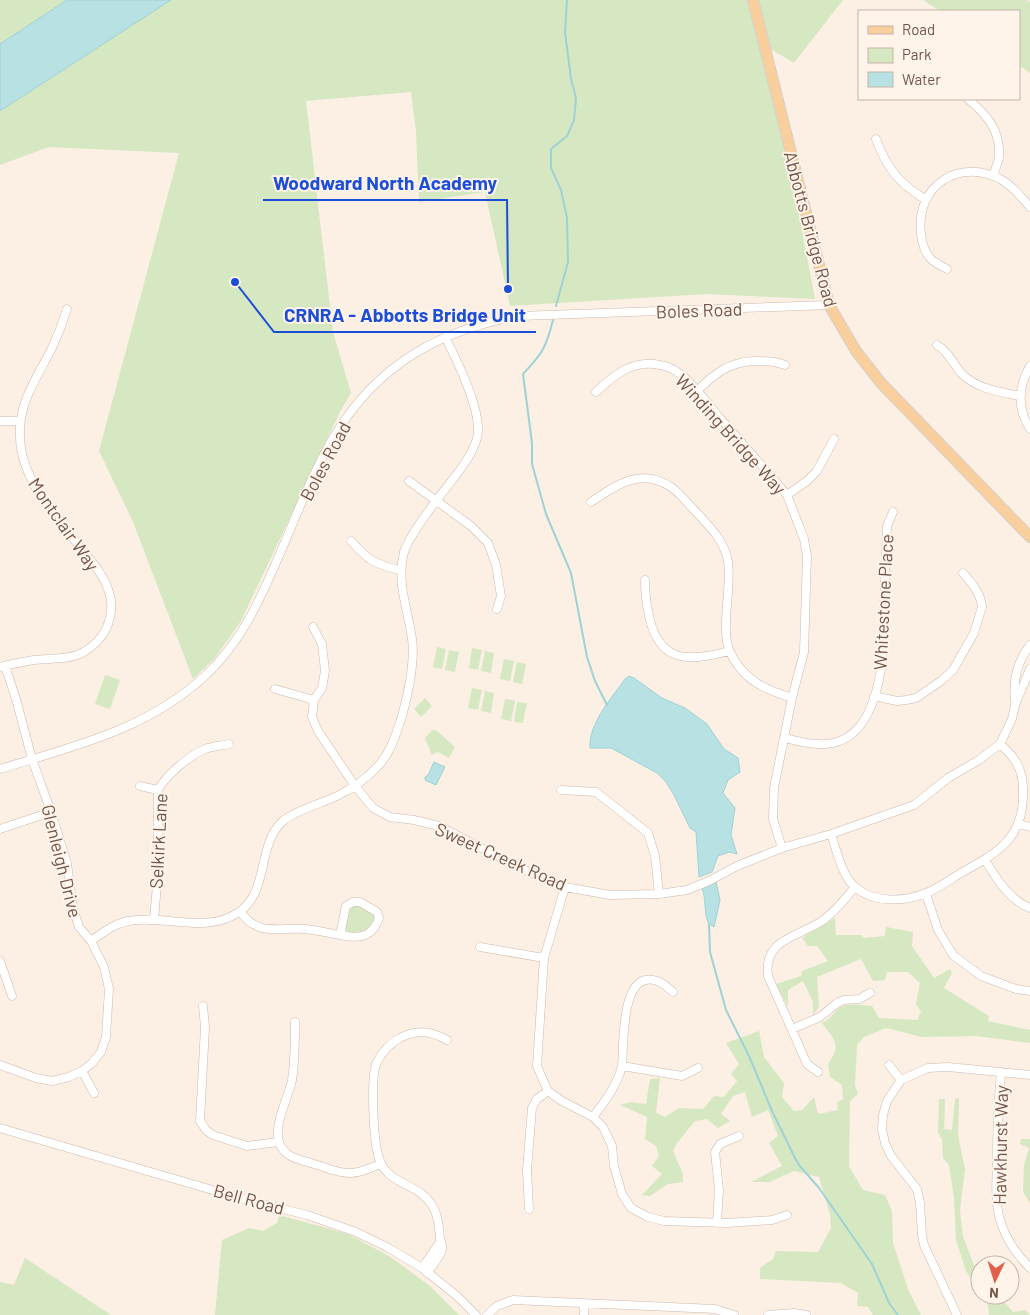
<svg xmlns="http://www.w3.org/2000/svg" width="1030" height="1315" font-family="Barlow,sans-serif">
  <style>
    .green { fill: #d5e8c2 }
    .water { fill: #b8e1e4; stroke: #9fd2d6 }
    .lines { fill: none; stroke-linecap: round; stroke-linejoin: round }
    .stream { stroke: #9fd2d6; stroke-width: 2 }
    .minor-casing { stroke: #ceb9ad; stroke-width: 9 }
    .major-casing { stroke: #d8cfcc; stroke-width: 12 }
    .minor { stroke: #fff; stroke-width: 8 }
    .major { stroke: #f8cf9d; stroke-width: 10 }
    .labels { text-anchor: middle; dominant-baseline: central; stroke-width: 4; stroke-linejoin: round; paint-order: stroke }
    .street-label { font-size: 18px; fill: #73554a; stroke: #fef4e9 }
    .leader { fill: none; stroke: #1d4ed8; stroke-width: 2 }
    .callout-dot { fill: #1d4ed8; stroke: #fef4e9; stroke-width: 2 }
    .callout-label { font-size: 19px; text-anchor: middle; font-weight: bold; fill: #1d4ed8; stroke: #fef4e9; stroke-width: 4; stroke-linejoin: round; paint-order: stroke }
  </style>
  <rect width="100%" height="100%" fill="#fbf0e3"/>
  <path class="green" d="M0,0H67L0,44Z
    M171,0H843L794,63L767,47L815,299L706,294L510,306L485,192L419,202L416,132L411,92L306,101L333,332L351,393L340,412L241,621L215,658L193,679L133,522L99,451L179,153L49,147L0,165V111L100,46L118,23Z
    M923,0H1027L1030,2V73L1019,65V11H940Z
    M437,647L446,649L442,669L433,667Z
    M472,648L482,650L478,670L469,668Z
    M449,650L459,652L455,672L445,670Z
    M485,651L494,653L491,673L481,671Z
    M504,659L514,661L510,681L500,679Z
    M517,662L526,664L522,684L513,682Z
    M105,675L120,680L110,709L95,704Z
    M472,688L482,690L478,710L468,708Z
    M485,691L494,693L491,713L481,711Z
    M425,698L432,706L421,717L414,709Z
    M505,699L515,701L511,721L501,719Z
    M517,702L527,703L523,723L514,722Z
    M432,730L437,731L455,747L449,758L438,752L432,755L425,738Z
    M353,905C360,906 371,911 376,917C371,931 363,936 348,933L345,929L347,910Z
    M835,918L836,935H861L864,938L885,936L886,927L913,932L912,946L934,978L950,969L952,973L944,988L989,1016L988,1021L1030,1030V1043L976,1036L922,1037L886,1028L864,1037L857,1045L855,1085L858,1094L850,1101L849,1166L863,1190L885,1195L892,1211L893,1243L908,1289L921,1315H873L868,1307L857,1306L858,1293L841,1283L760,1279V1268L773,1259L776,1251L818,1252L831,1228L830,1214L819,1177L794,1171L770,1182H751L782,1166L769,1143L778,1136L768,1110L752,1117L745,1092L733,1096L721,1114L730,1121L718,1128L707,1119L695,1121L677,1143L673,1151L683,1174V1182L668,1184L650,1196L642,1195L662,1174L652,1166L659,1156L656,1146L645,1139L647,1117L620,1105L631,1102L646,1104L650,1079L660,1078L656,1113L665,1117L679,1108L703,1109L714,1096L724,1097L737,1081L731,1074L739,1064L726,1043L759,1031L764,1057L784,1083L782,1097L794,1111L802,1110L814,1097L818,1114L838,1110L837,1103L843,1099L842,1085L830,1077L828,1064C842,1044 835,1041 822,1023C829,1020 831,1016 837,1010C845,1002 861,1005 872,1006L879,1018L917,1020L921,1012L916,1004L920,983L908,972H887L885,980L873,981L861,959L817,977L819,1007L813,1015V1002L803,981L788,990V1007L776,984L801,976L802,971L828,961L817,946H808L802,938Z
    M959,1098L958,1135L965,1169L960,1210L963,1237L974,1265L980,1272V1293L966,1271L956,1240L954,1198L949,1165L943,1158L942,1139L938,1133L939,1099H945L944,1129L952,1130L955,1099Z
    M1021,1139H1030V1203L1023,1192L1024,1166L1029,1148L1020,1144Z
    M279,1215L348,1234L389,1256L430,1286L459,1315H215L222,1240L249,1228L263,1231L277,1223Z
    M25,1258L111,1315H0V1282L14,1285Z
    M981,1295H998L1013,1312L1025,1310L1030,1315H989L988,1305Z"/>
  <path class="water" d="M67,0H171L0,111V44Z
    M629,676L634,678L662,698L685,708L707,724L724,749L738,758L740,772L728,780L723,793L735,808L731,835L737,854L729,852L718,856L712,872L699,877L696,832L690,828L674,795L666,782L657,773L611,748H590C588,725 612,697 625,679Z
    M434,762L445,767L436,785L425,780V777L428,775Z
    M716,882L720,900L714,927L709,924C703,913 707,901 702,888Z"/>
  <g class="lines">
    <path class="stream" d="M556,306L568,262L567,218L561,190L551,168V149L567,136L574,120L576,98L571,79L565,32L567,0
      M553,320C546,348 542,354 523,374L532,443V464L546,514L571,573L587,657L595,681L607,705
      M709,924L710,952L726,1010L749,1056L772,1111L795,1158L799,1165L819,1188L872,1264L889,1303L898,1315"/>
    <defs>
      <path id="minor" d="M968,99C986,114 1001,130 999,157C998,163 995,170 993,176
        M876,139C887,169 899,183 926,200
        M947,269C941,266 935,263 931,259C924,252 922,243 921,234C915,185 960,157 1002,180C1014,187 1021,197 1030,207
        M937,345C949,352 953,364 962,374C977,389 1000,392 1020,396
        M1030,366C1018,387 1017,408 1030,429
        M697,391C714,374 729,362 754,361C766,361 774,361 785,365
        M596,392C614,375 633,359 660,365C667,366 674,369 680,374C695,385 707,403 719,417C742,443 765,469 787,495L804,539L807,556L804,652L792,698L774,788L773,819L782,848
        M0,421H20
        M409,481L471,526L488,543L496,565L501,596L497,609
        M787,495L807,481L817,471L834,439
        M591,502C616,485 641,467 671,487C681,494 689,505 698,514C711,528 724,541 728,561C732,588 720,629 730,652C743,680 764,689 792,698
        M351,541C369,561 374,564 400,570
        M645,580C645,591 646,600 648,611C657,662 685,663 729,651
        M313,627L322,644L325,671L322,688L314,700L312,717L318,731L355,786L373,808L390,817L414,820L439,826L520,868L565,887L610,895L659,894L687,890L709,881L737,866L782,848L831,834L914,805L948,778L979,760L1000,744L1012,719L1015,705L1030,669
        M0,667C11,664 23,662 34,660C50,658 68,660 82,653C93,647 101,639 106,629C111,618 113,604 109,592C103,572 86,555 73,538C62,524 48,507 39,493C28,475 20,456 20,436C18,403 38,376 52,348C58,335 63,322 67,309
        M275,689L314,700
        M874,696L897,701L906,700L916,698L941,681L953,670L974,633L982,607C981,594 972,583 963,573
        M1015,701C1013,679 1017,662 1030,645
        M784,738C795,740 806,744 818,744C864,747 877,699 882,662L887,526L893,512
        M0,769C75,746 149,729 207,674C241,642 260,600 278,558C296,517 312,473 335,435C378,364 440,330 519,316L829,305
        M140,786L158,790
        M561,790L596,792L648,833L655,856L659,894
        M1019,824L1030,827
        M0,829L51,812
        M831,834C837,851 842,877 856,888C875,903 904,902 926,893C937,889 948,881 959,874C997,853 1025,839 1023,790C1023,769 1015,757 1000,744
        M985,860C996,878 1009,900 1030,908
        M565,887L544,958L537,1066L548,1091L562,1101L593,1117L603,1127L612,1146L614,1166L622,1194L631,1208L648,1217L664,1221L727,1223L772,1220L787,1215
        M926,894L938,930L953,955L981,976L1016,989L1030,991
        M353,902H360L377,912L379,918C373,938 357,939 340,935L346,906Z
        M240,911C257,937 278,927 305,929C316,930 328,933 340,935
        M154,919L158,874V790C166,775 189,756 205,749C212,746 221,746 229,744
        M91,941C102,933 114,924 128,921C165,914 205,935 239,912C270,891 256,844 284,820C297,810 322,803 337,796C352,789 367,778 378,766C399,745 417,668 412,639C408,609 396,582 404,552C409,537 421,522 430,509C442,492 457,476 468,458C472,452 478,439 478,431C479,406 457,360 445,337
        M480,947L544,958
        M0,961L12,996
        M203,1006L205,1027L200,1121L206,1130L213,1135L247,1146L278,1142
        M295,1022C295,1041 295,1061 292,1080C288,1101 264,1139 289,1155C296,1160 306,1161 314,1164C325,1167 339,1174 351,1173C361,1173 372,1167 381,1164
        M792,1029L820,1017L837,1003L844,1000L859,999L870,993
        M0,1065L36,1078L52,1081L69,1077L82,1071L92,1063L101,1052L106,1037L109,989L104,967L91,941L79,927L73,909L67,863L51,812L32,759L16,699L5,666
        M889,1065L901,1080
        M622,1066L682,1076L698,1068
        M82,1071L94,1093
        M818,1072L807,1064L768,976C763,939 798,937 822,921C835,912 845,899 855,887
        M1001,1072C998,1103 997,1134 997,1165C996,1184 995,1205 1001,1223C1007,1241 1017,1255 1030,1268
        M593,1117C605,1101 617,1086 622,1066C624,1045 620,968 657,981C663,982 669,989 673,992
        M0,1128L240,1198L307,1215L356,1232L387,1247L422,1268L457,1296L476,1315
        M529,1209L527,1170L532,1108L537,1099L548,1091
        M717,1223L719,1190L715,1152L720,1144L739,1136
        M422,1268L440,1242
        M427,1273C432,1266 439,1258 442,1250C443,1246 441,1242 440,1239C439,1222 437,1206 423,1195C410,1184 388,1180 381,1163C373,1148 370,1077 377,1062C382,1052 391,1042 400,1038C417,1029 431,1031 447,1040
        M584,1303V1315
        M487,1315L497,1306L513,1300L715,1309L734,1315
        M768,1315L794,1313L806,1315
        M957,1315L924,1245L922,1235L920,1203L917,1189L891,1156L885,1143L882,1129L883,1115L887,1101L901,1080L928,1068L948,1067L1030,1075"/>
      <path id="major" d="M753,0L829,305L856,351L881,383L1030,537"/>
    </defs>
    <use href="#minor" class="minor-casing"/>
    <use href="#major" class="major-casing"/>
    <use href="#minor" class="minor"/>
    <use href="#major" class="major"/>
  </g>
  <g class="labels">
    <g class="street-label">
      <text transform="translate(811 229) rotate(75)">Abbotts Bridge Road</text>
      <text transform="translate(699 310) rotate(-2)">Boles Road</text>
      <text transform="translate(731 434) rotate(48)">Winding Bridge Way</text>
      <text transform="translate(325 461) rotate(-62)">Boles Road</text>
      <text transform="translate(64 524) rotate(55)">Montclair Way</text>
      <text transform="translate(883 602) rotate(-87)">Whitestone Place</text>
      <text transform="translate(158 841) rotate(-87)">Selkirk Lane</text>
      <text transform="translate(501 856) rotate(24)">Sweet Creek Road</text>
      <text transform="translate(62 861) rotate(76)">Glenleigh Drive</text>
      <text transform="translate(1000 1145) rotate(-89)">Hawkhurst Way</text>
      <text transform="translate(249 1199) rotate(15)">Bell Road</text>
    </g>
  </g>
  <path class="leader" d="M508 289L507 200H263M235 282L274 332H536"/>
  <g class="callout-dot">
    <circle cx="508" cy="289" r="5"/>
    <circle cx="235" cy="282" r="5"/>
  </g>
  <g class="callout-label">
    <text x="385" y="190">Woodward North Academy</text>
    <text x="405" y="322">CRNRA - Abbotts Bridge Unit</text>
  </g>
  <rect x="858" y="10" width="162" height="90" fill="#fef4e9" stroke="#c6b4a9"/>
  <rect x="868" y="26" width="25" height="8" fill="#f8cf9d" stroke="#c6b4a9"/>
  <text x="902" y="35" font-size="15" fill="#73554a">Road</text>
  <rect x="868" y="48" width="25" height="15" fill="#d5e8c2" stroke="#c6b4a9"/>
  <text x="902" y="60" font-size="15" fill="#73554a">Park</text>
  <rect x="868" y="72" width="25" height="15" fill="#b8e1e4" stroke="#c6b4a9"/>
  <text x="902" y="85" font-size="15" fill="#73554a">Water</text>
  <g transform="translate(995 1280) rotate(184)"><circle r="24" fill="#fef4e9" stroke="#c6b4a9"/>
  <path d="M0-4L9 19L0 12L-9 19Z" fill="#e2604b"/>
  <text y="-8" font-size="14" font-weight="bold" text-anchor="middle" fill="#73554a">N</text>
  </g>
</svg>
